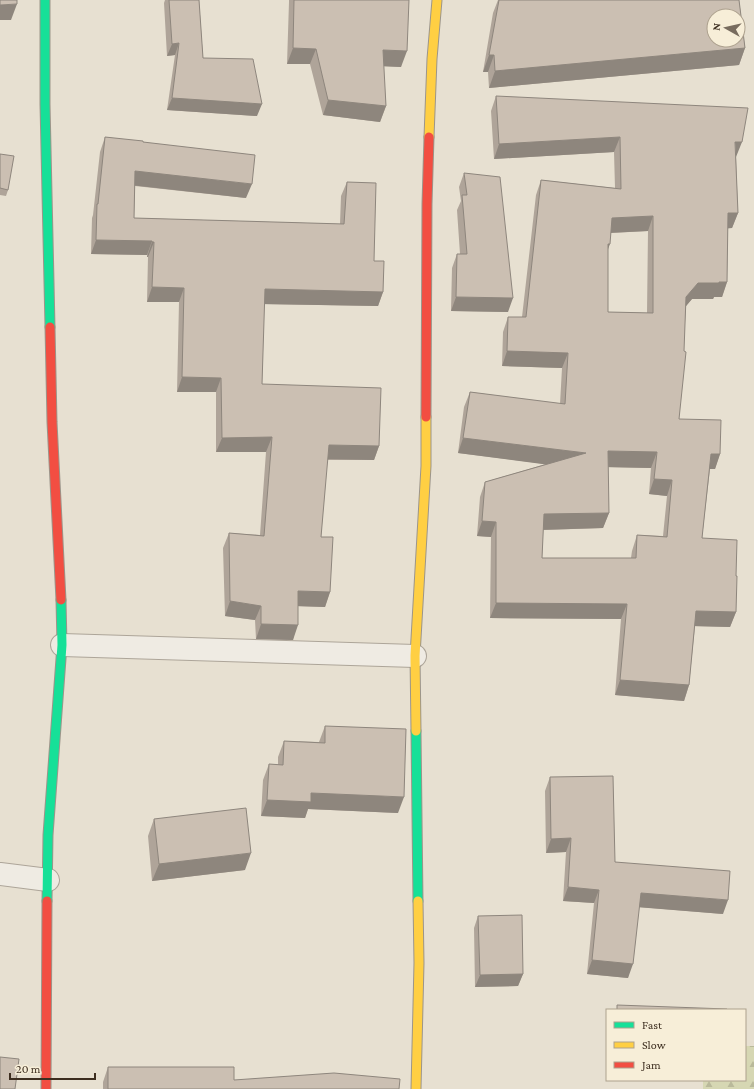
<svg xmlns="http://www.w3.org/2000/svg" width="754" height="1089" font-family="'Crimson Pro',serif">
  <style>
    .forest { fill: url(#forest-firs) }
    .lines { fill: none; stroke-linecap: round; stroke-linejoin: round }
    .street-casing { stroke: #ada599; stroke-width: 24 }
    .fast-casing { stroke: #9c958a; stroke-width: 11 }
    .slow-casing { stroke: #9c958a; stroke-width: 11 }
    .jam-casing { stroke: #9c958a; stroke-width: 11 }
    .street { stroke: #efebe3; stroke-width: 22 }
    .fast { stroke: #16e098; stroke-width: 9 }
    .slow { stroke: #ffcf43; stroke-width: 9 }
    .jam { stroke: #f24e42; stroke-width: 9 }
    .wall { fill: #afa499; fill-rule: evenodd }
    .shaded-wall { fill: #8e867d }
    .building { fill: #cbbfb2; stroke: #8e867d; fill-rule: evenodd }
  </style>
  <defs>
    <pattern id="forest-firs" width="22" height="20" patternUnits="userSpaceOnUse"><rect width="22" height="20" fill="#d6d7b3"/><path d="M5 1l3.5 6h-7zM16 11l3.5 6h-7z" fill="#b9b99a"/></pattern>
  </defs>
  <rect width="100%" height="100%" fill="#e7e0d1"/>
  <path class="forest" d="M745,1046H754V1089H703V1080H745Z"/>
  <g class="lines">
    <defs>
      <path id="street" d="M62,645L415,656
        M0,874L48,880"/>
      <path id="fast" d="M45,0V104L50,327
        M416,731L418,901
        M47,901L48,835L62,645L61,600"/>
      <path id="slow" d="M429,137L432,59L437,0
        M416,731L415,656L426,466V417
        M416,1089L419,963L418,901"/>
      <path id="jam" d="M50,327L52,422L61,600
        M426,417L427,204L429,137
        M46,1089L47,901"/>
    </defs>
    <use href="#street" class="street-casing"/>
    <use href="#fast" class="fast-casing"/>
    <use href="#slow" class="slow-casing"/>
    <use href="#jam" class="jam-casing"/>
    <use href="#street" class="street"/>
    <use href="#fast" class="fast"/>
    <use href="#slow" class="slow"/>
    <use href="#jam" class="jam"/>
  </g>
  <path class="wall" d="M165,0H199L203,58L257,116L167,110L175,55L167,56L164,3Z
    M289,0H409L401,67L383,66L386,106L380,122L323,115L310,64H287L289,2Z
    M498,0H739L745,48L739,65L489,88L488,72H483L493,13Z
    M496,96L736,157L738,213L732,228H728L727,282L722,297H714L713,299H692L686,306L679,419L720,454L715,469H710L702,538L736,576V612L730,627L695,626L689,685L684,701L615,695L621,619L490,618L491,537L477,536L480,497L485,482L546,464L458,453L464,407L470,392L560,404L562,368L502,366L503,332L508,317H522L536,195L541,180L615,188L614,152L494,159L491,111ZM648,231L647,313L608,312V250L611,233ZM608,467L651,468L649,494L667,496L663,536L637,535L632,551L631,558H542L543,530L603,528L609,513Z
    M105,137L143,142L246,198L135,186L134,218L340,224L341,196L347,182L374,261L383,292L378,306L264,304L262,384L379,446L374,460H327L321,537L330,592L325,607L298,606L293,640L256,639L255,620L225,616L223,548L229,533L260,535L266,452H216V392H177L179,302H147L148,257H147V255L91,254L92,218L93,215L100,152Z
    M0,154L8,190L6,196L0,195Z
    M464,173L508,312L451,311L452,268L457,254H460L457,210L461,201L459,187Z
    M325,726L398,813L308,809L305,818L261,816L263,780L269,764L278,765V757L284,741L319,742Z
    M550,777L615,862L723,914L639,907L628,978L587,974L594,903L563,901L566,852L546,853L545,791Z
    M154,819L245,870L152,881L148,836Z
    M478,916L523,974L518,986L475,987L474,928Z
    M108,1067L234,1080L399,1089H103V1082Z"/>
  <path class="shaded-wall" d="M17,4L11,20H0V5Z
    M179,43L175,55L167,56L172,44Z
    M293,48L316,49L310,64H287Z
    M745,48L739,65L489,88L495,71Z
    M383,50L407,51L401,67L377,66Z
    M489,55H494L488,72H483Z
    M172,98L262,104L257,116L167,110Z
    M328,100L386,106L380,122L323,115Z
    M620,137L614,152L494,159L499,144Z
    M735,142H742L736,157Z
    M135,171L252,184L246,198L130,185Z
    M728,213H738L732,228L722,229Z
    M653,216L648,231L607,233L612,218Z
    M96,240L152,241L147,255L91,254Z
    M152,242H154L148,257H147Z
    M608,244H610L604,259Z
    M727,282L722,297H714L713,299H692L681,312L686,297L698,283Z
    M152,287L184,288L179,302H147Z
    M265,289L383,292L378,306L259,304Z
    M456,297L513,298L508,312L451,311Z
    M507,351L568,353L562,368L502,366Z
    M182,377L221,378L216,392H177Z
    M272,437L266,452H216L222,438Z
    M463,438L586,453L580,469L458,453Z
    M329,445L379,446L374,460L323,459Z
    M608,451L657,452L651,468L602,467Z
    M711,454H720L715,469H706Z
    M654,479L672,480L667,496L649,494Z
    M609,513L603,528L538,530L544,514Z
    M482,521L496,522L491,537L477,536Z
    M298,591L330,592L325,607L293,606Z
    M230,601L261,606L255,620L225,616Z
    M496,603L627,604L621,619L490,618Z
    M696,611L736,612L730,627L690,626Z
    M261,624L298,625L293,640L256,639Z
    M620,680L689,685L684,701L615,695Z
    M311,793L404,797L398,813L308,809L305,818L261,816L267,800Z
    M571,838L566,852L546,853L551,839Z
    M251,853L245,870L152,881L159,864Z
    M568,887L599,890L594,903L563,901Z
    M641,893L728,900L723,914L636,907Z
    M592,960L633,964L628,978L587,974Z
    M523,974L518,986L475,987L480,975Z"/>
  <path class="building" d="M0,0H17V4L0,5Z
    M169,0H199L203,58L253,59L262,104L172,98L179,43L172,44Z
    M294,0H409L407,51L383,50L386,106L328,100L316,49L293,48Z
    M499,0H739L745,48L495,71L494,55H489ZM714,16H738V40H714Z
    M496,96L748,108L742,142H735L738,213H728L727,282H719V283H698L686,297L684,351L686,352L679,419L721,420L720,454H711L702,538L737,540L736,576H737L736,612L696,611L689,685L620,680L627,604L496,603V522L482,521L485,482L586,453L463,438L470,392L565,404L568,353L507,351L508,317H526L541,180L621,189L620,137L499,144ZM653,216V313L608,312V244H610L612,218ZM608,451L657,452L654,479L672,480L667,537L637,535L636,558H542L544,514L609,513Z
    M105,137L143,141V142L255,155L252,184L135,171L134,218L344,224L347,182L376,183L374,261H384L383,292L265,289L262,384L381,388L379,446L329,445L321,537H333L330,592L298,591V625L261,624V606L230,601L229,533L264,536L272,437L222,438L221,378L182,377L184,288L152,287L154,242H152V241L96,240L97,204H98Z
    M0,154L14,156L8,190L0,188Z
    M464,173L500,177L513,298L456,297L457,254H467L462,195H467Z
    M325,726L406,729L404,797L311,793V802L267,800L269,764L283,765L284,741L325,743Z
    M613,776L615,862L730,871L728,900L641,893L633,964L592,960L599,890L568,887L571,838L551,839L550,777Z
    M246,808L251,853L159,864L154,819Z
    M522,915L523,974L480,975L478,916Z
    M617,1005L727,1009V1010H617Z
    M0,1057L19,1059L15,1089H0Z
    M108,1067H234V1080L334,1073L400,1079L399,1089H108Z"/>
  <rect x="606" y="1009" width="140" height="72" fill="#f7eed8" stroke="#ada18e"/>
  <rect x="614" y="1022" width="20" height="6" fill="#16e098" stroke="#ada18e"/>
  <text x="642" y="1029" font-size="12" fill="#3d2e20">Fast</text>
  <rect x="614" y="1042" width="20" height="6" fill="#ffcf43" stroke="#ada18e"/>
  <text x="642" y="1049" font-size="12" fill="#3d2e20">Slow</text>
  <rect x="614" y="1062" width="20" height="6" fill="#f24e42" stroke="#ada18e"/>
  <text x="642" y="1069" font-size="12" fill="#3d2e20">Jam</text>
  <g transform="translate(726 28) rotate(278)"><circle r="19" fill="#f7eed8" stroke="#ada18e"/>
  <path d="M0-3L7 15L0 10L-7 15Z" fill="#786c5e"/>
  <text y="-6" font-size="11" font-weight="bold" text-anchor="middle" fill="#3d2e20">N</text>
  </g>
  <path d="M10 1073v6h85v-6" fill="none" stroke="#3d2e20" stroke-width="2"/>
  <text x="16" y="1073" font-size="12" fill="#3d2e20" stroke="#f7eed8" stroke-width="3" paint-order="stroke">20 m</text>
</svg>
